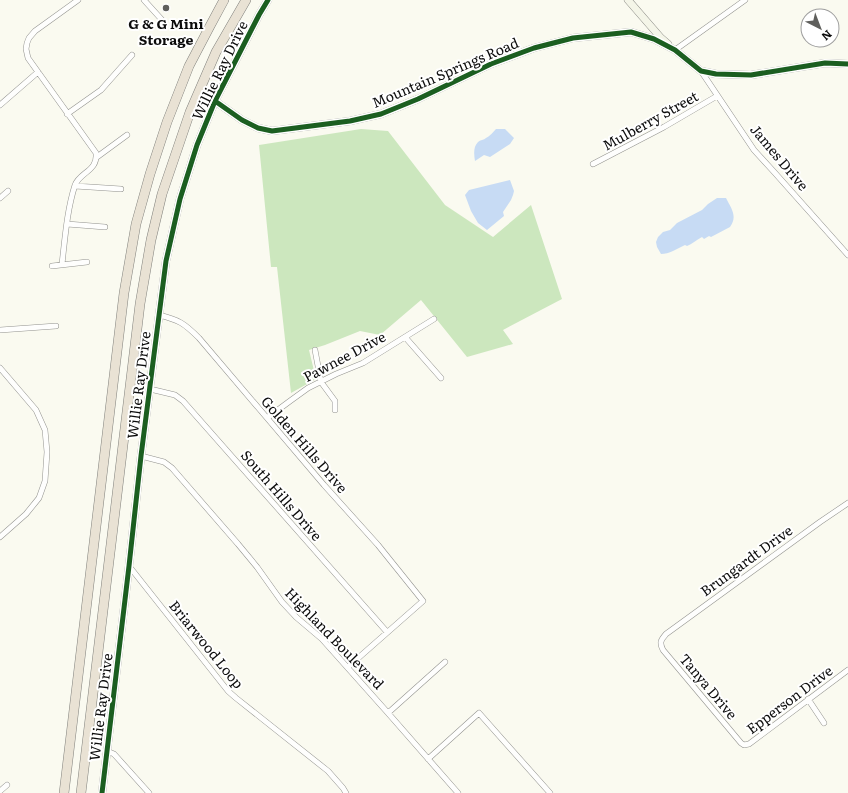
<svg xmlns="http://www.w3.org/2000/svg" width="848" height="793" font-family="Literata,serif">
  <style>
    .forest { fill: #cce7be }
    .water { fill: #c7dbf4 }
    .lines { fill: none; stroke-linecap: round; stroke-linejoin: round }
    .street-casing { stroke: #93938f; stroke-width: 6 }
    .secondary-casing { stroke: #8a8a85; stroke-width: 8 }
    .highway-casing { stroke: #80807c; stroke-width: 10 }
    .street { stroke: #fefefd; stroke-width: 5 }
    .secondary { stroke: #f4f5e8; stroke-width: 7 }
    .highway { stroke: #e9e2d4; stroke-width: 9 }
    .cycleway-casing { stroke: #fff; stroke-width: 8 }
    .cycleway { stroke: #1b5e20; stroke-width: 5 }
    .poi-dot { fill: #5f5f5c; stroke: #fff; stroke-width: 1.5 }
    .labels { text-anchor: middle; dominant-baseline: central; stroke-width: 4; stroke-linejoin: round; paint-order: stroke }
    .poi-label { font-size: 14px; font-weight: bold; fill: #0c0c0c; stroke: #fff }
    .street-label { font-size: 14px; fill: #0c0c0c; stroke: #fff }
  </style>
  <rect width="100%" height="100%" fill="#fafaf0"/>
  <path class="forest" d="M361,129L388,131L445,205L493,237L531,205L562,299L503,330L513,344L467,357L421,300L380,335L360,331L325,345L309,350L316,379L291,393L277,267H271L259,145Z"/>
  <path class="water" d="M496,129H505L514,138L510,144L490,157L484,155L475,161C474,155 473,147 478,142C480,140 484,140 486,138C490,136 493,132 496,129Z
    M510,180L514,191L513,195L511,200L503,212L504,216L487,230L478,223L471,211L465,195L469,190Z
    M717,198H726C731,208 738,216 730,227L711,237L709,236L704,239L702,237C696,240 692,244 687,246L685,245C677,249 669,254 661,254L657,247L656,242L658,237L663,232L670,230L677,223L702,210L708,204Z"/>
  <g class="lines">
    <defs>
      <path id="street" d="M144,0L163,21
        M675,50L745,0
        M701,71L754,150L775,173L848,255
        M0,105L38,72
        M67,114L101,90L132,55
        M97,157L127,135
        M593,164L664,127L717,96
        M75,186L121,189
        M0,198L8,191
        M67,224L105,227
        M62,264C65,238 67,210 75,185C80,172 98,171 96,153L28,58L26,49L27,43L29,38L35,31L78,0
        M52,266L87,262
        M159,315C179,320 184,323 199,338L324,485L378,545L423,601L348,667
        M0,330L56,326
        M405,337L441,378
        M315,350L321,382L335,401V410
        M0,368L36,410L45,430L47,452L45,481L39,498L26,514L0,537
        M150,389L175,395L183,401L387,632
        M267,418L290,401L308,388L336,374L363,363L434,319
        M141,456L164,462L172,468L238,544L257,567L282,602L296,617L322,639L388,713L458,793
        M848,503L820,522L666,634C661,640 659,642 663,650L741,743L744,745L749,744L848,670
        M129,566L228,691L236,698L328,771L343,788L346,793
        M808,699L824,723
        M388,713L445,662
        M107,751L114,754L149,793
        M428,759L479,713L550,793
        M0,791L7,785"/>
      <path id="secondary" d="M628,0L661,38L668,44
        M215,101L242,120L258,128L272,131L350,121L381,114L418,99L491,64L534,48L573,38L631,32L654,39L675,50L701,71L716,74L751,75L825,63L848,64
        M102,793L107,751L129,566L141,456L166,261L180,199L197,145L215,101L259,15L268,0"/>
      <path id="highway" d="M64,793L124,293L136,224L150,174L167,122L189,66L210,26L224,0
        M81,793L140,304L151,240L162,194L190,112L216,52L246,0"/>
    </defs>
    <use href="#street" class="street-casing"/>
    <use href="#secondary" class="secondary-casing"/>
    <use href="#highway" class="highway-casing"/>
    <use href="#street" class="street"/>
    <use href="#secondary" class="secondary"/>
    <use href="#highway" class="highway"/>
    <defs>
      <path id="cycleway" d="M215,101L242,120L258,128L272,131L350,121L381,114L418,99L491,64L534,48L573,38L631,32L654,39L675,50L701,71L716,74L751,75L825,63L848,64
        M102,793L107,751L129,566L141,456L166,261L180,199L197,145L215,101L259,15L268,0"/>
    </defs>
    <use href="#cycleway" class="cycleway-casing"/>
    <use href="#cycleway" class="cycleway"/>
  </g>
  <circle class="poi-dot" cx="166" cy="8" r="4"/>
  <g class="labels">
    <g class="poi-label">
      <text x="166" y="23">G &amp; G Mini<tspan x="166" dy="16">Storage</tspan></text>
    </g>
    <g class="street-label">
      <text transform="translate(219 70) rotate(-64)">Willie Ray Drive</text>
      <text transform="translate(445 72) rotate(-23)">Mountain Springs Road</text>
      <text transform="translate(650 120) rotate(-29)">Mulberry Street</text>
      <text transform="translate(780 157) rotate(50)">James Drive</text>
      <text transform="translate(344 356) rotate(-28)">Pawnee Drive</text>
      <text transform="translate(138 385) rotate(-83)">Willie Ray Drive</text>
      <text transform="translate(305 444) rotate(49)">Golden Hills Drive</text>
      <text transform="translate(282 495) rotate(49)">South Hills Drive</text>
      <text transform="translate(746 560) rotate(-36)">Brungardt Drive</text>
      <text transform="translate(335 638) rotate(46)">Highland Boulevard</text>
      <text transform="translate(207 644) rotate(51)">Briarwood Loop</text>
      <text transform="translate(709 686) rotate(50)">Tanya Drive</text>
      <text transform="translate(789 699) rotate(-37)">Epperson Drive</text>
      <text transform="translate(100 707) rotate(-83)">Willie Ray Drive</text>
    </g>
  </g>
  <g transform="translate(820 28) rotate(138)"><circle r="19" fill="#ffffff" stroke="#9e9e9e"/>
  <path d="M0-3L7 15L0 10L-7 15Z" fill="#5f5f5c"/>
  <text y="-6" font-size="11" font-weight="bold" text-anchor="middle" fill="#0c0c0c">N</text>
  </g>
</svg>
